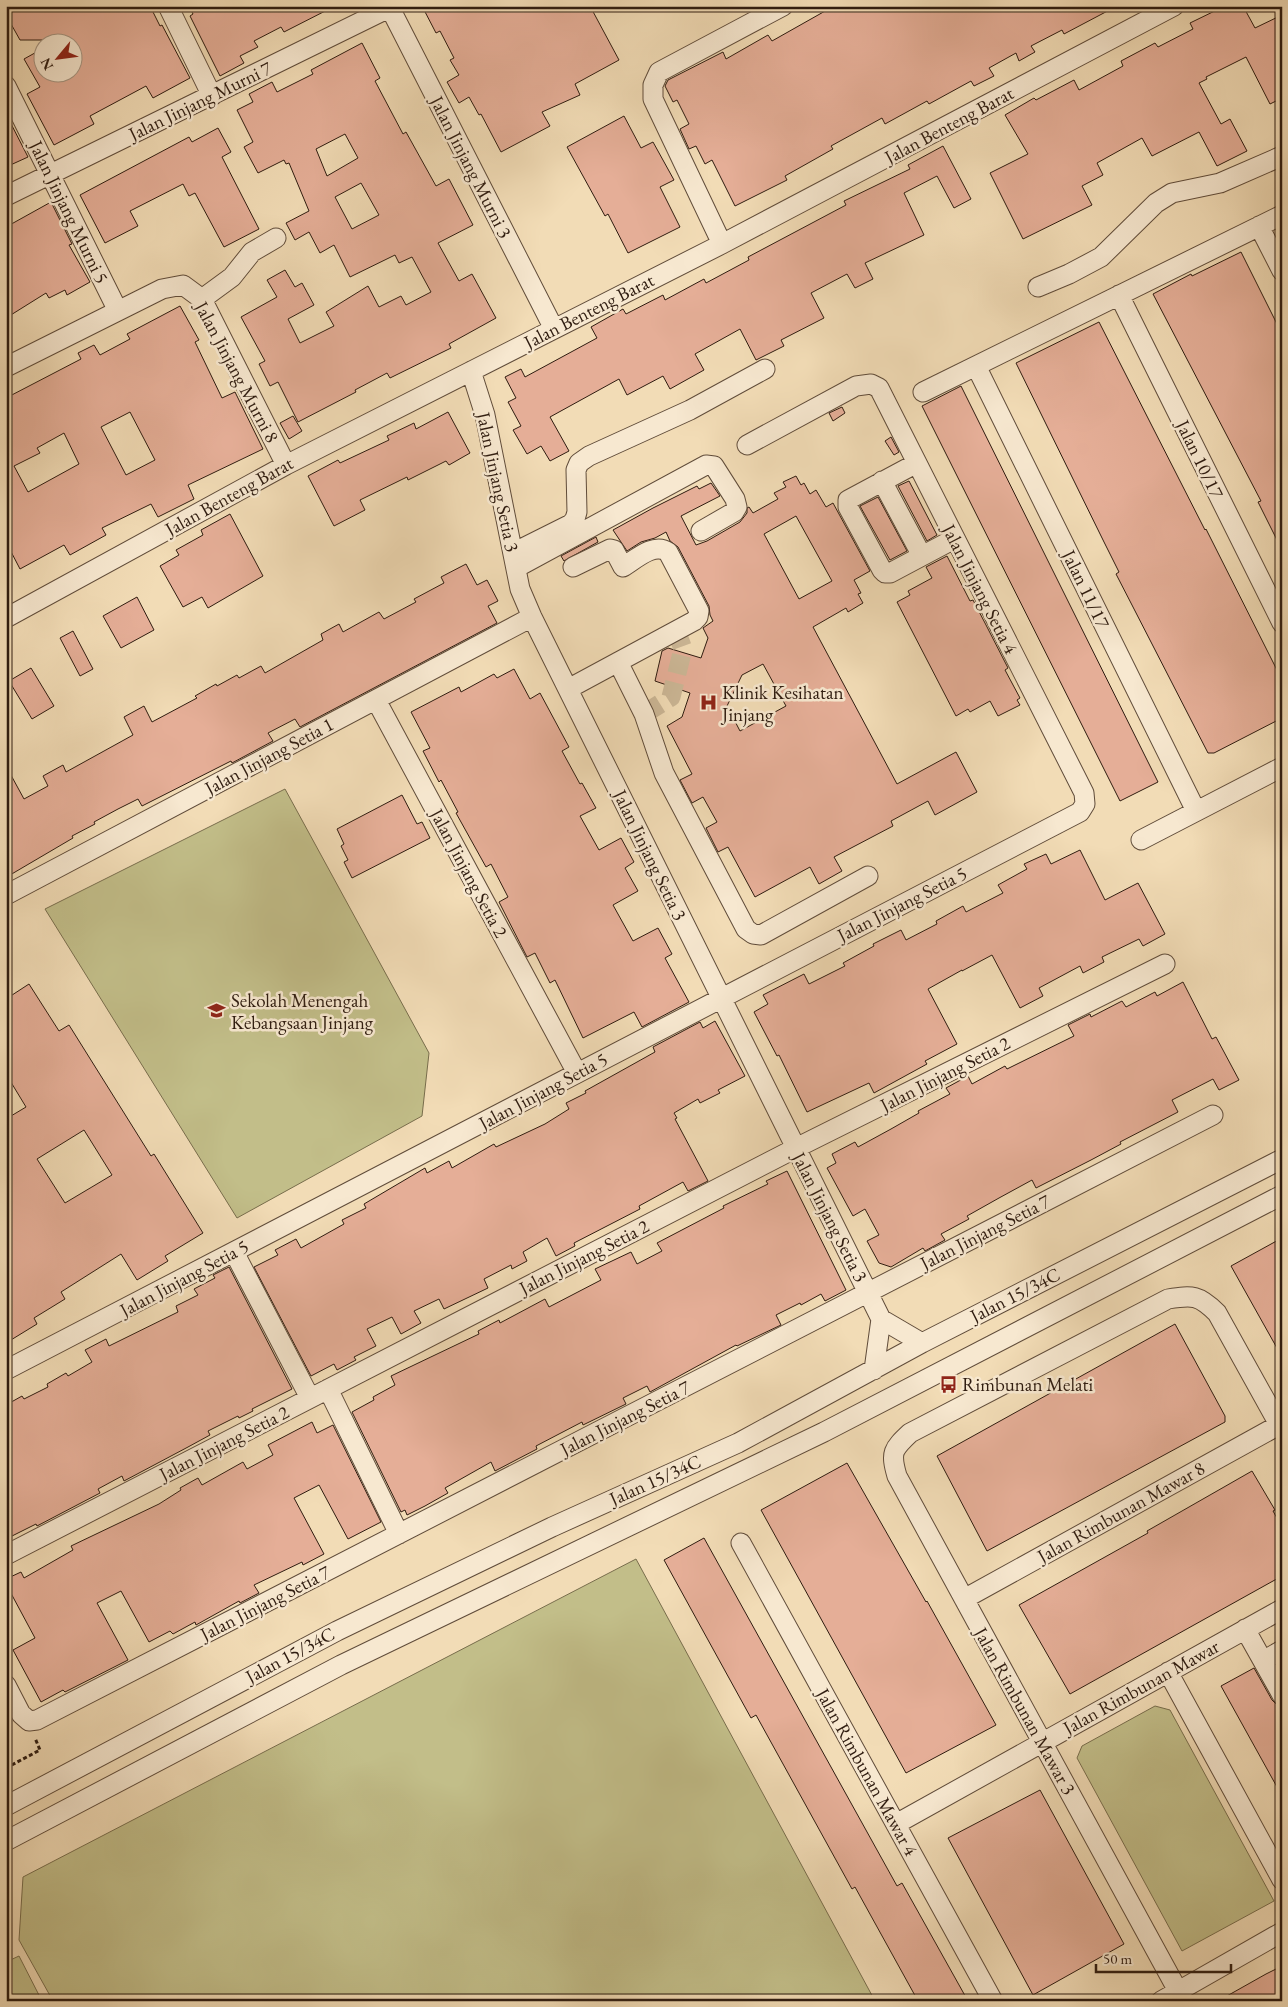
<svg xmlns="http://www.w3.org/2000/svg" width="1288" height="2007" font-family="'EB Garamond',serif">
  <style>
    .green { fill: #c2be89; stroke: #786d4c }
    .building { fill: #e5ae97; stroke: #2f1c10; fill-rule: evenodd }
    .lines { fill: none; stroke-linecap: round; stroke-linejoin: round }
    .minor-tunnel { stroke: #cbb695; stroke-width: 19; stroke-dasharray: 19 9; stroke-linecap: butt }
    .minor-casing { stroke: #604c3a; stroke-width: 21 }
    .path { stroke: #2f1c10; stroke-width: 3; stroke-dasharray: 4 2.5; stroke-linecap: butt }
    .minor { stroke: #f7e8d0; stroke-width: 19 }
    .labels { text-anchor: middle; dominant-baseline: central; stroke-width: 5; stroke-linejoin: round; paint-order: stroke }
    .street-label { font-size: 19px; fill: #2f1c10; stroke: #f7e8d0 }
    .poi-label { font-size: 19px; fill: #2f1c10; stroke: #f7e8d0; text-anchor: start }
  </style>
  <rect width="100%" height="100%" fill="#f2dcb6"/>
  <filter id="stains"><feTurbulence type="fractalNoise" baseFrequency=".004" numOctaves="4"/><feColorMatrix values="0 0 0 0 .2 0 0 0 0 .09 0 0 0 0 .02 0 0 0 .5 -.17"/></filter>
  <radialGradient id="worn" r=".72"><stop offset=".6" stop-color="#630" stop-opacity="0"/><stop offset="1" stop-color="#630" stop-opacity=".3"/></radialGradient>
  <path class="green" d="M285,789L429,1053L422,1116L237,1218L45,909Z
    M636,1559L875,2001H53L19,1940L23,1877Z
    M1155,1706L1170,1710L1274,1901L1182,1951L1077,1758L1082,1746Z
    M19,1956L42,2001H6V1962Z"/>
  <path class="building" d="M22,6H150L160,26L162,25L190,78L153,98L146,86L90,116L94,124L54,145L27,94L40,87L24,59L42,49V72H72V40H20L6,15Z
    M189,6H335L284,32L281,27L254,41L258,47L240,56L244,63L220,76L190,16L193,14Z
    M422,6H590L619,60L575,84L580,95L542,112L550,126L501,152L481,114L479,115L469,97L459,103L447,82L459,75L450,60L454,58L440,31L436,33Z
    M834,6H1117L1064,34L1062,30L1031,46L1035,52L1019,61L1016,53L989,68L994,76L974,86L971,81L929,104L927,101L885,124L882,118L831,146L833,149L785,176L787,180L735,206L712,160L705,164L696,146L689,149L680,129L689,124L677,100L673,102L665,86L668,80L723,52L726,59L768,35L772,41Z
    M1225,6H1243L1255,28L1282,15V98L1270,104L1246,57L1206,77L1207,79L1199,83L1221,124L1230,119L1247,151L1217,166L1199,132L1152,156L1142,138L1097,163L1103,175L1082,186L1092,205L1023,239L990,173L1028,154L1005,115L1034,98L1036,100L1074,80L1079,90L1123,66L1121,61L1155,43L1158,47L1193,29L1190,23Z
    M362,43L380,78L375,81L403,134L406,132L436,186L449,179L473,225L438,243L459,281L472,274L496,318L449,344L451,348L390,378L387,373L355,390L356,392L298,422L278,382L270,386L259,364L265,361L241,317L277,297L267,280L285,270L295,287L302,283L314,305L288,319L300,343L334,326L326,312L368,286L379,307L401,296L406,305L431,292L412,257L399,263L395,255L350,277L334,245L320,253L309,232L295,240L286,223L309,211L289,163L286,164L284,160L258,173L244,147L253,142L237,110L253,102L249,94L272,82L277,92L313,74L311,70ZM345,134L358,158L327,176L316,149ZM361,183L379,215L352,229L335,197Z
    M6,114L28,157L6,167Z
    M624,116L641,148L653,142L674,180L660,187L680,227L628,253L608,214L605,216L567,147Z
    M218,128L231,152L222,157L259,229L224,247L195,193L189,196L183,184L130,211L138,226L105,243L80,195L189,137L192,142Z
    M943,146L971,199L954,208L937,176L904,193L924,235L865,263L873,279L855,288L847,274L811,293L824,318L781,340L784,346L756,360L740,329L695,354L704,370L670,389L663,376L627,395L619,379L550,417L569,451L550,461L541,446L527,454L513,430L521,426L508,402L516,398L505,377L521,369L525,377L597,338L591,327L623,309L626,314L663,295L665,300L704,279L706,283L749,260L748,257L846,205L844,201L910,169L908,165Z
    M51,202L72,244L69,245L90,282L67,295L65,290L49,298L46,293L6,318V227Z
    M1241,252L1282,334V550L1258,502L1261,501L1153,294L1191,274L1192,276Z
    M180,306L199,340L195,342L222,398L235,392L263,449L188,485L194,499L158,517L151,504L102,528L106,535L70,555L64,545L20,569L6,542V398L81,359L78,353L94,345L100,355L130,339L127,334ZM130,412L155,460L126,475L101,427ZM64,433L79,464L28,492L14,466L40,453L37,448Z
    M1099,322L1205,530L1206,529L1282,680V718L1214,753H1208L1133,607L1116,574L1119,572L1104,542L1016,363Z
    M961,386L1158,782L1120,801L922,406Z
    M842,407L845,413L833,421L829,413Z
    M448,412L470,453L449,465L446,461L408,480L407,477L360,500L365,510L334,526L308,476L338,460L340,463L389,440L387,436L414,423L416,429Z
    M293,416L302,431L289,439L280,423Z
    M891,437L899,452L894,455L885,441Z
    M796,476L801,485L804,483L810,494L816,490L826,507L833,503L870,571L854,580L861,593L858,594L863,603L848,612L846,608L813,627L897,784L956,752L977,792L935,815L928,801L891,821L893,826L834,857L842,871L819,884L810,867L755,897L728,847L718,852L706,828L717,822L703,797L692,803L680,780L692,774L667,726L682,717L690,693L655,681L662,651L668,648L701,658L708,638L703,628L713,621L710,615L709,606L678,547L670,541L666,532L655,538L641,542L627,551L613,530L653,508L697,486L699,489L711,483L720,496L681,516L696,545L707,541L740,522L747,513V508L749,507L753,513L778,499L774,493L786,487L783,482ZM796,516L832,581L799,599L764,534ZM763,664L786,706L740,731L727,706L742,675Z
    M909,481L937,535L927,541L898,486Z
    M878,497L907,551L890,560L860,506Z
    M230,514L263,576L208,608L202,597L183,607L160,566L179,555L176,550L203,535L201,530Z
    M596,537L598,542L564,561L561,556Z
    M947,556L970,601L973,600L986,625L1008,668L1005,670L1020,698L1017,700L1020,705L998,716L990,701L970,712L968,709L956,716L897,602L910,595L908,591L932,578L926,567Z
    M466,564L477,585L487,580L498,601L488,606L497,623L300,727L295,719L268,733L273,741L232,763L231,761L142,806L138,799L118,809L94,822L95,824L72,836L73,838L10,875L6,867V766L24,799L48,786L43,776L63,765L66,772L133,735L124,717L144,706L152,722L197,698L195,696L216,684L217,686L237,675L239,678L261,666L265,673L323,640L321,634L339,624L343,632L379,612L384,619L416,602L414,599L444,583L441,577Z
    M137,597L154,630L121,648L103,616Z
    M73,631L93,669L80,676L60,638Z
    M31,668L54,706L32,719L9,681Z
    M514,669L530,699L540,693L569,747L562,751L580,784L582,783L596,808L580,816L599,850L621,838L634,862L625,868L638,891L613,905L633,941L658,928L672,954L665,958L689,1002L642,1027L634,1012L583,1038L555,980L550,983L535,953L527,957L499,902L508,897L491,864L486,867L456,813L458,812L441,780L439,782L423,751L430,748L411,712L459,687L461,692L494,674L497,678Z
    M402,795L417,824L422,822L430,838L352,878L344,862L348,860L341,846L344,844L337,829Z
    M1080,850L1105,900L1138,883L1165,934L1143,946L1139,939L1102,957L1104,962L1083,973L1080,966L1039,988L1043,996L1020,1008L992,955L962,971V970L928,989L957,1044L925,1061L927,1064L874,1093L869,1083L807,1112L779,1055L777,1056L754,1012L768,1004L763,995L804,974L809,984L845,966L843,963L874,946L873,944L901,930L906,940L937,924L936,921L963,906L966,912L1003,893L998,885L1027,869L1024,864L1046,854L1051,864Z
    M1183,982L1212,1039L1216,1037L1239,1080L1219,1090L1213,1079L1172,1100L1178,1112L1120,1142L1121,1144L1091,1160L1036,1188L1032,1180L999,1198L967,1216L969,1219L941,1234L945,1240L925,1251L923,1248L891,1267L879,1263L867,1241L879,1235L865,1209L853,1216L827,1168L836,1163L832,1154L855,1142L858,1147L891,1129L919,1113L918,1111L950,1094L946,1088L968,1076L972,1084L1005,1066L1007,1069L1074,1036L1068,1025L1090,1014L1091,1017L1122,1001L1126,1007L1155,992L1157,996Z
    M29,984L59,1031L69,1025L151,1156L154,1154L203,1233L165,1256L168,1261L137,1280L121,1254L61,1292L65,1299L34,1318L37,1324L6,1343V1119L26,1107L6,1074V999ZM84,1130L112,1175L65,1203L37,1159Z
    M715,1021L745,1076L718,1090L720,1093L700,1103L698,1099L674,1113L677,1118L675,1119L708,1181L688,1191L683,1182L639,1206L640,1209L574,1243L575,1246L556,1256L547,1238L523,1252L527,1261L512,1269L511,1265L484,1279L488,1288L444,1309L439,1299L414,1311L421,1323L401,1334L392,1317L367,1329L376,1346L354,1357L356,1360L337,1370L334,1364L311,1376L254,1267L278,1255L275,1250L296,1239L301,1248L344,1224L342,1220L366,1208L364,1204L425,1168L427,1173L449,1161L452,1168L494,1144L496,1147L545,1124L569,1109L566,1103L586,1093L585,1091L655,1052L653,1047L700,1022L703,1028Z
    M787,1171L846,1290L825,1301L821,1294L801,1305L800,1303L776,1315L781,1325L737,1346L736,1345L650,1392L647,1386L623,1398L626,1404L583,1425L582,1422L536,1446L537,1449L495,1471L491,1462L445,1488L448,1493L425,1506L407,1515L405,1510L401,1512L352,1412L374,1400L373,1397L395,1385L391,1376L479,1334L478,1331L499,1320L500,1323L545,1299L549,1307L601,1280L595,1269L631,1252L637,1264L662,1251L657,1243L724,1208L723,1206L768,1184L766,1181Z
    M1282,1238V1357L1231,1266Z
    M229,1267L292,1389L252,1409L253,1411L239,1418L238,1416L208,1431L210,1435L188,1447L124,1481L122,1476L98,1489L100,1493L37,1526L36,1524L6,1539V1405L22,1396L24,1399L48,1387L47,1384L66,1373L68,1376L92,1362L85,1350L106,1339L109,1346L178,1312L176,1306L198,1295L194,1289L215,1278L213,1275Z
    M1175,1324L1225,1416V1422L987,1551L937,1456Z
    M312,1422L317,1433L333,1425L381,1522L348,1539L319,1485L294,1498L324,1554L303,1565L302,1562L254,1585L259,1593L240,1603L239,1601L196,1625L195,1622L173,1634L170,1631L149,1642L121,1591L97,1603L128,1660L65,1692L63,1690L41,1702L13,1650L35,1638L6,1584V1579L21,1572L24,1578L73,1550L71,1546L159,1504L181,1490L180,1488L198,1478L202,1485L243,1462L247,1469L273,1455L268,1445Z
    M847,1463L926,1602L927,1601L996,1725L906,1773L761,1510Z
    M1252,1471L1275,1510L1273,1511L1282,1527V1576L1070,1694L1019,1605L1148,1533L1147,1531Z
    M704,1538L897,1886L902,1883L968,2001H918L855,1887L852,1889L756,1715L751,1718L664,1560Z
    M1254,1668L1272,1700L1277,1705L1282,1706V1796L1221,1686Z
    M1040,1790L1124,1944L1033,1995L948,1838Z
    M1282,1966V2001H1218L1266,1974Z"/>
  <g class="lines">
    <path class="minor-tunnel" d="M644,714L671,697L683,649L676,630"/>
    <defs>
      <path id="minor" d="M168,6L212,96
        M389,6L554,329
        M6,86L118,311
        M6,196L393,6
        M1259,226L1282,271
        M722,244L653,99V85L659,72L783,6
        M1038,287L1069,274L1101,257L1156,203L1172,193L1220,183L1282,156
        M1119,295L1282,623
        M202,299L232,277L252,252L276,238
        M976,366L1196,811
        M6,367L162,289L183,285L202,299L286,465
        M471,371L485,415L520,589L532,617L881,1319
        M923,392L1282,215
        M917,463L848,500V507L882,570L885,573H890L954,539
        M882,481L922,556
        M513,553L571,524L575,519L577,512L576,470L579,463L589,456L690,410L765,369
        M516,568L706,465L714,466L735,499L737,507L734,512L701,531
        M6,618L286,465L722,244L1174,6
        M618,662L644,714L664,773L746,929L753,934L761,935L868,876
        M568,689L694,621L698,617L699,611L668,552C654,542 636,559 623,567L614,550L610,549L573,567
        M376,700L577,1073
        M1141,840L1282,767
        M6,895L532,617
        M234,1252L310,1398
        M6,1370L1080,812L1085,804L1084,793L879,388L871,384L856,386L747,445
        M874,1370L881,1319L922,1343
        M328,1389L399,1534
        M741,1543L993,2001
        M6,1555L796,1148L1165,964
        M964,1599L1279,1425
        M1245,1629L1282,1695
        M1263,1661L1282,1650
        M1168,1672L1282,1880
        M6,1685L21,1714L29,1721L37,1720L1213,1115
        M6,1806L337,1631L552,1527L738,1443L922,1343L1282,1159
        M896,1824L1282,1609
        M6,1841L341,1665L824,1432L1282,1195
        M1178,1991L897,1476C890,1452 893,1449 910,1433L1168,1299C1193,1295 1199,1295 1217,1313L1282,1430
        M1161,2001L1282,1932"/>
    </defs>
    <use href="#minor" class="minor-casing"/>
    <path class="path" d="M6,1768L40,1750L35,1738
      M6,1775L9,1784"/>
    <use href="#minor" class="minor"/>
  </g>
  <defs>
    <symbol id="hospital-bare" viewBox="-9 -9 18 18"><path d="M-5-5h3v3.5h4V-5h3V5h-3V1.5h-4V5h-3Z" fill="#8f2418" stroke="#f7e8d0" stroke-width="2.5" paint-order="stroke"/></symbol>
    <symbol id="school-bare" viewBox="-9 -9 18 18"><path d="M0-5L7-2L0 1L-7-2ZM-4 1L0 2.5L4 1V4Q0 6-4 4Z" fill="#8f2418" stroke="#f7e8d0" stroke-width="2.5" paint-order="stroke"/></symbol>
    <symbol id="bus-bare" viewBox="-9 -9 18 18"><path d="M-5-6H5V4H4V6H2V4H-2V6H-4V4H-5ZM-3.5-4V0h7V-4ZM-3.5 1.2v1.5H-2V1.2ZM2 1.2v1.5H3.5V1.2Z" fill="#8f2418" stroke="#f7e8d0" stroke-width="2.5" paint-order="stroke"/></symbol>
  </defs>
  <g fill-rule="evenodd">
    <use href="#hospital-bare" x="696" y="690" width="25" height="25"/>
    <use href="#school-bare" x="204" y="998" width="25" height="25"/>
    <use href="#bus-bare" x="936" y="1372" width="25" height="25"/>
  </g>
  <g class="labels">
    <g class="street-label">
      <text transform="translate(200 101) rotate(-26)">Jalan Jinjang Murni 7</text>
      <text transform="translate(949 125) rotate(-28)">Jalan Benteng Barat</text>
      <text transform="translate(471 167) rotate(63)">Jalan Jinjang Murni 3</text>
      <text transform="translate(69 212) rotate(64)">Jalan Jinjang Murni 5</text>
      <text transform="translate(589 311) rotate(-27)">Jalan Benteng Barat</text>
      <text transform="translate(237 372) rotate(62)">Jalan Jinjang Murni 8</text>
      <text transform="translate(1200 459) rotate(64)">Jalan 10/17</text>
      <text transform="translate(498 482) rotate(78)">Jalan Jinjang Setia 3</text>
      <text transform="translate(229 496) rotate(-29)">Jalan Benteng Barat</text>
      <text transform="translate(980 589) rotate(63)">Jalan Jinjang Setia 4</text>
      <text transform="translate(1086 589) rotate(64)">Jalan 11/17</text>
      <text transform="translate(269 756) rotate(-28)">Jalan Jinjang Setia 1</text>
      <text transform="translate(650 855) rotate(64)">Jalan Jinjang Setia 3</text>
      <text transform="translate(469 873) rotate(62)">Jalan Jinjang Setia 2</text>
      <text transform="translate(902 904) rotate(-27)">Jalan Jinjang Setia 5</text>
      <text transform="translate(945 1074) rotate(-27)">Jalan Jinjang Setia 2</text>
      <text transform="translate(543 1091) rotate(-28)">Jalan Jinjang Setia 5</text>
      <text transform="translate(830 1217) rotate(63)">Jalan Jinjang Setia 3</text>
      <text transform="translate(985 1232) rotate(-27)">Jalan Jinjang Setia 7</text>
      <text transform="translate(584 1257) rotate(-27)">Jalan Jinjang Setia 2</text>
      <text transform="translate(184 1278) rotate(-28)">Jalan Jinjang Setia 5</text>
      <text transform="translate(1015 1295) rotate(-27)">Jalan 15/34C</text>
      <text transform="translate(625 1418) rotate(-27)">Jalan Jinjang Setia 7</text>
      <text transform="translate(224 1443) rotate(-27)">Jalan Jinjang Setia 2</text>
      <text transform="translate(655 1480) rotate(-24)">Jalan 15/34C</text>
      <text transform="translate(1121 1512) rotate(-29)">Jalan Rimbunan Mawar 8</text>
      <text transform="translate(265 1603) rotate(-27)">Jalan Jinjang Setia 7</text>
      <text transform="translate(290 1655) rotate(-28)">Jalan 15/34C</text>
      <text transform="translate(1141 1687) rotate(-29)">Jalan Rimbunan Mawar</text>
      <text transform="translate(1025 1711) rotate(61)">Jalan Rimbunan Mawar 3</text>
      <text transform="translate(867 1772) rotate(61)">Jalan Rimbunan Mawar 4</text>
    </g>
    <g class="poi-label">
      <text x="722" y="692">Klinik Kesihatan<tspan x="722" dy="22">Jinjang</tspan></text>
      <text x="231" y="1000">Sekolah Menengah<tspan x="231" dy="22">Kebangsaan Jinjang</tspan></text>
      <text x="962" y="1384">Rimbunan Melati</text>
    </g>
  </g>
  <rect width="1288" height="2007" fill="none" stroke="#f2dcb6" stroke-width="25"/>
  <rect x="8" y="8" width="1273" height="1992" fill="none" stroke="#2f1c10" stroke-width="2.5"/>
  <rect x="12" y="12" width="1263" height="1982" fill="none" stroke="#2f1c10"/>
  <g transform="translate(58 58) rotate(241)"><circle r="24" fill="#f7e8d0" stroke="#a79683"/>
  <path d="M0-4L9 19L0 12L-9 19Z" fill="#8f2418"/>
  <text y="-8" font-size="14" font-weight="bold" text-anchor="middle" fill="#2f1c10">N</text>
  </g>
  <path d="M1096 1964v8h135v-8" fill="none" stroke="#2f1c10" stroke-width="2.5"/>
  <text x="1103" y="1964" font-size="15" fill="#2f1c10" stroke="#f7e8d0" stroke-width="4" paint-order="stroke">50 m</text>
  <rect width="100%" height="100%" filter="url(#stains)"/>
  <rect width="100%" height="100%" fill="url(#worn)"/>
</svg>
